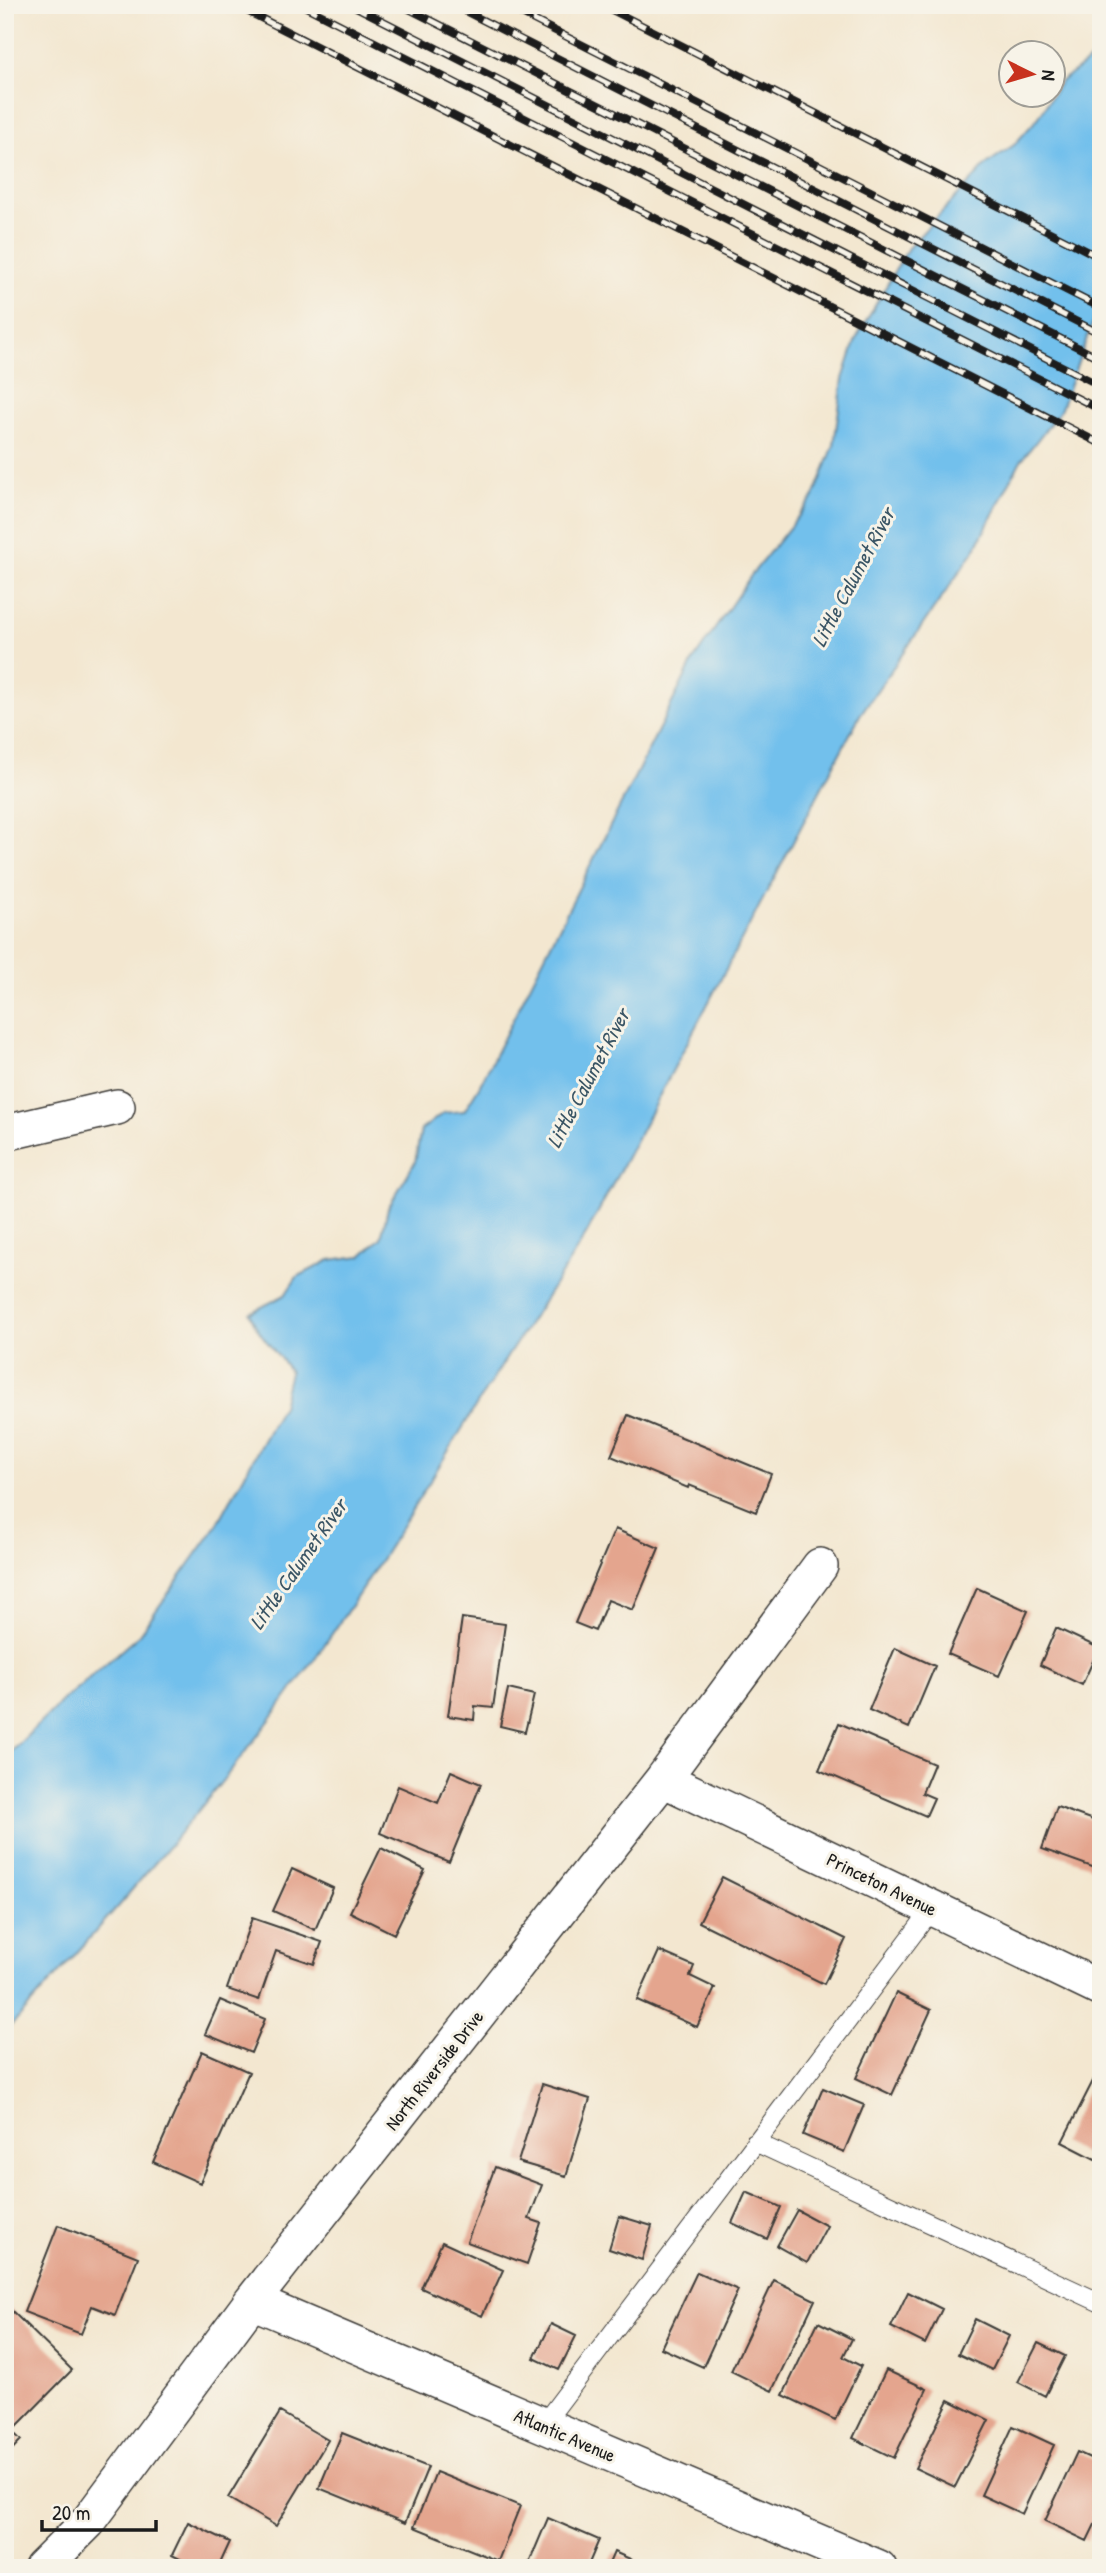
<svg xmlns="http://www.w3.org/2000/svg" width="1106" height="2573" font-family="'Patrick Hand',sans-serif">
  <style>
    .water { fill: #72c0ec; stroke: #476e84; stroke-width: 2 }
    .building { fill: #e4a58e }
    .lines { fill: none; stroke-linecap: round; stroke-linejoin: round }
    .service-casing { stroke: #3c3a37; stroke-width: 20 }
    .minor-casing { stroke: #3c3a37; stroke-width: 38 }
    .service { stroke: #fff; stroke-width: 18 }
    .minor { stroke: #fff; stroke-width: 35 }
    .rail-casing { stroke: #1c1c1c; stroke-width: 8 }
    .rail { stroke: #f7f3e8; stroke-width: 5; stroke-dasharray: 16; stroke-linecap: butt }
    .labels { text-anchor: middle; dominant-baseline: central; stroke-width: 6; stroke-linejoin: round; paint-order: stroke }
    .street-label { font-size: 19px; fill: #1c1c1c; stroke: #f7f3e8 }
    .water-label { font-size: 21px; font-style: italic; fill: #3a5565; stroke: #f7f3e8 }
  </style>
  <rect width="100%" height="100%" fill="#f7f3e8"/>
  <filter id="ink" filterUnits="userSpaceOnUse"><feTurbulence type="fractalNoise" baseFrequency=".0143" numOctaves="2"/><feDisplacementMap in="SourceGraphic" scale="14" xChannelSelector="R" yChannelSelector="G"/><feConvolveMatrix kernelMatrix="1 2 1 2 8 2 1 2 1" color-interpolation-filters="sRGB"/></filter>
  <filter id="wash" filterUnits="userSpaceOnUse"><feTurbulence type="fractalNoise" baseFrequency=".00686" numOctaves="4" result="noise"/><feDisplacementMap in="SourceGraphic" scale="28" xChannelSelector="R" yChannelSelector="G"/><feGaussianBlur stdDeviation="1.57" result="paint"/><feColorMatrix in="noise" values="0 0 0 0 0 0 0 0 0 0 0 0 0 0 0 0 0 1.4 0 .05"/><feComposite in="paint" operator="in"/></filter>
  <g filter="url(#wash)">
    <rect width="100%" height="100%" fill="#f3e7d0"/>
    <path class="water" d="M1101,52V300L1060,411L1020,462L974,551L860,715L587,1233C553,1289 515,1343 481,1398C421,1495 364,1592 297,1683C208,1806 107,1920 5,2033V1758L63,1700L137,1637L216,1527L282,1406L290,1372C278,1352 257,1335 250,1313L285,1295L297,1277L330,1260L361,1256L381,1238L388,1208L415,1162L421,1130L443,1113L464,1111L479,1087L693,661L752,574L814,497L834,445L843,379L856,339L908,248L988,163L1014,145L1039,117L1060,82Z"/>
    <g id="blocks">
      <path class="building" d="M628,1415L771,1474L756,1512L689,1485L688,1488L611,1456Z
        M615,1529L659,1548L633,1610L608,1600L595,1631L575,1623Z
        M977,1588L1028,1611L999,1676L948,1654Z
        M462,1618L505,1624L493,1708L475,1706L474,1720L448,1716Z
        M1056,1628L1099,1648L1082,1685L1040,1665Z
        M895,1648L935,1666L909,1728L869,1710Z
        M508,1689L534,1695L525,1732L500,1726Z
        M839,1723L934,1764L922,1793L934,1798L926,1816L819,1770Z
        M451,1771L481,1784L449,1862L380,1833L398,1786L438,1803Z
        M1057,1807L1101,1823V1852L1095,1868L1042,1849Z
        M381,1848L425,1870L394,1934L350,1912Z
        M292,1869L333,1888L315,1930L273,1911Z
        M722,1877L846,1939L824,1984L699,1922Z
        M252,1918L322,1942L314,1964L276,1951L259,2000L227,1989Z
        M659,1951L694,1966L690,1976L715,1988L697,2027L637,2000Z
        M896,1993L931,2010L892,2095L856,2078Z
        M220,2000L265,2019L251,2053L205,2034Z
        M202,2051L249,2072L200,2183L153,2162Z
        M1094,2079L1101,2082V2162L1062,2142Z
        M542,2084L590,2099L566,2176L518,2162Z
        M823,2088L864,2105L844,2152L803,2135Z
        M495,2167L542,2185L529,2219L541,2223L527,2264L467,2242Z
        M746,2192L781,2207L767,2239L732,2223Z
        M797,2210L827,2226L807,2263L777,2246Z
        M619,2216L652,2226L642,2260L609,2249Z
        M58,2225L138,2257L115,2315L92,2306L81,2334L24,2312Z
        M442,2242L503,2270L482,2316L421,2288Z
        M697,2272L738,2290L703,2367L661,2348Z
        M774,2280L815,2300L772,2391L731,2371Z
        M908,2292L942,2309L925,2344L891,2327Z
        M9,2308L72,2370L16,2427L5,2416V2312Z
        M975,2319L1009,2336L992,2370L958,2354Z
        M818,2322L852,2339L843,2357L861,2366L835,2420L783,2395Z
        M551,2324L576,2336L559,2370L534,2358Z
        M1038,2343L1065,2356L1045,2396L1018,2382Z
        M886,2370L927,2389L894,2458L853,2438Z
        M949,2400L989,2420L955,2487L915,2468Z
        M280,2412L328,2440L276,2526L228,2498Z
        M5,2425L21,2440L5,2457Z
        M1013,2426L1054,2445L1022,2514L981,2495Z
        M342,2433L428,2467L405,2523L319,2488Z
        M1077,2452L1101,2463V2512L1087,2541L1045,2521Z
        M436,2472L520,2506L498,2561L414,2527Z
        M548,2518L599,2540L587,2568H527Z
        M188,2522L230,2542L218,2568H198L172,2555Z
        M614,2552L651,2568H607Z"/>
    </g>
  </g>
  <g filter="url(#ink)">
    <use href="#blocks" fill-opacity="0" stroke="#3c3a37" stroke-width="2"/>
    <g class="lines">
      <defs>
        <path id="service" d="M755,2142L1101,2303
          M542,2426L932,1909"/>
        <path id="minor" d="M5,1133L117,1107
          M663,1779L1101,1989
          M252,2301L879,2568
          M42,2568L88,2522L252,2301L663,1779L820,1566"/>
      </defs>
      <use href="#service" class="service-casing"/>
      <use href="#minor" class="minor-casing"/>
      <use href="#service" class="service"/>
      <use href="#minor" class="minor"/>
      <defs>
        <path id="rail" d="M235,5L1101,444
          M302,5L1101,410
          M352,5L1101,386
          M401,5L1101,359
          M453,5L1101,334
          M504,5L1101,308
          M602,5L1101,258"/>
      </defs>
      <use href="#rail" class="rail-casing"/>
      <use href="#rail" class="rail"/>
    </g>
  </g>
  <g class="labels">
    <g class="street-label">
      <text transform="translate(882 1884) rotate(26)">Princeton Avenue</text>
      <text transform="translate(434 2070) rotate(-52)">North Riverside Drive</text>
      <text transform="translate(565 2435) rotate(23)">Atlantic Avenue</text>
    </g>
    <g class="water-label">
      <text transform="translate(853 577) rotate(-62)">Little Calumet River</text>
      <text transform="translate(588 1078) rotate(-62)">Little Calumet River</text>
      <text transform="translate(298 1564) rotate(-55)">Little Calumet River</text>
    </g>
  </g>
  <rect width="1106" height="2573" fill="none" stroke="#f7f3e8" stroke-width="28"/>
  <g transform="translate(1032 74) rotate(95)"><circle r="33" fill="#f7f3e8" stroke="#9f9d96" stroke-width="2"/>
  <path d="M0-5L12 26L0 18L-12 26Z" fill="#c8321e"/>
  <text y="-10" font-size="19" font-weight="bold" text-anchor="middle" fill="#1c1c1c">N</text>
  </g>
  <path d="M42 2520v10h114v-10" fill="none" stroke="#1c1c1c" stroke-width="3.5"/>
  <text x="52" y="2520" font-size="21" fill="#1c1c1c" stroke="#f7f3e8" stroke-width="5" paint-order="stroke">20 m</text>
</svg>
